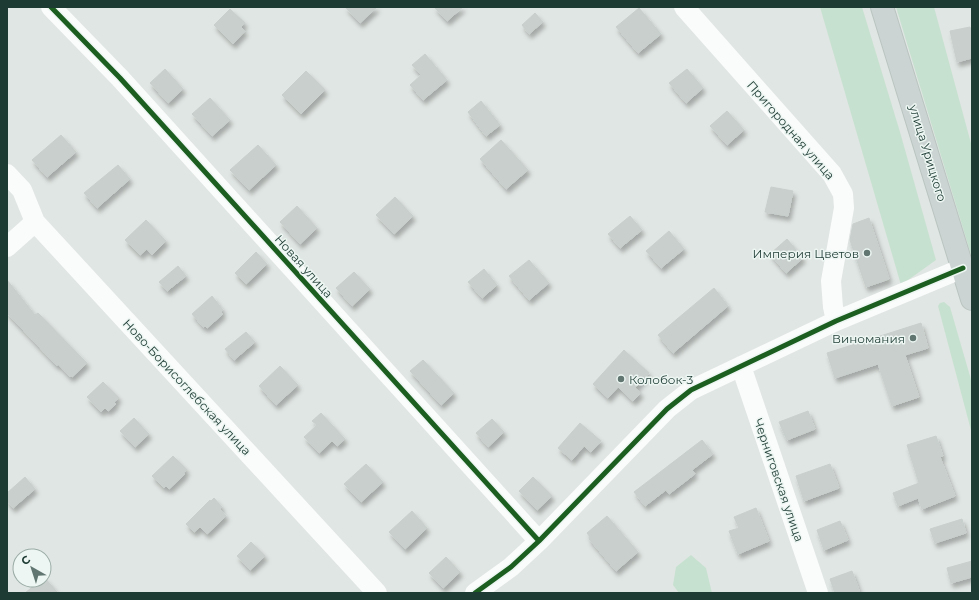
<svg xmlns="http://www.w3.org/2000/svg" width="979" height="600" font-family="Montserrat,sans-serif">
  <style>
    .green { fill: #c7e1d0 }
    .building { fill: #c8cfcc; stroke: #c8cfcc; filter: url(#shadow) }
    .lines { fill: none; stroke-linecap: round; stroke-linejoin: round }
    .major-casing { stroke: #bac4c0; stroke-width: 24 }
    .minor { stroke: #fafbfb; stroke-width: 20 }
    .major { stroke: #cbd4d2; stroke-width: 22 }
    .cycleway-casing { stroke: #edf6f2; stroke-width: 8 }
    .cycleway { stroke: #1b5e20; stroke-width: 5 }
    .poi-dot { fill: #617671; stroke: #edf6f2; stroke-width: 1.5 }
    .labels { text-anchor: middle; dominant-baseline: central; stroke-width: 3; stroke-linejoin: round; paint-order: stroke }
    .street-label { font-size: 12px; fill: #1d3a33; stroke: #edf6f2 }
    .poi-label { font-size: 12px; fill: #1d3a33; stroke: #edf6f2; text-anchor: end }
  </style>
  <defs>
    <filter id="shadow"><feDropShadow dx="2.5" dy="4.5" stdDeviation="2" flood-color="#0004"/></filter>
  </defs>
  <rect width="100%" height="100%" fill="#e0e6e3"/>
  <path class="green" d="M820,7H862L900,132L936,260L901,285Z
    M896,7H934L972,147V258Z
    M944,302L950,307L972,383V434L938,306L940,303Z
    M691,555L706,568L712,593H679L673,585L676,567Z"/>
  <path class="building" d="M345,7H377L360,23Z
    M434,7H463L447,21Z
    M639,8L661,34L638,53L616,27Z
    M230,9L245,23L241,27L245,31L233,44L214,25Z
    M535,13L543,22L529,34L522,25Z
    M970,27L972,34V58L957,62L950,31Z
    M425,54L447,80L423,100L410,85L421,75L412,65Z
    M165,69L183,89L168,103L150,83Z
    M687,69L703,88L686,103L669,83Z
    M306,71L325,90L301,114L282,95Z
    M210,98L230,120L212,136L192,114Z
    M481,101L500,125L486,136L468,112Z
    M727,111L744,130L727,145L710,126Z
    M61,135L76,152L47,177L32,160Z
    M501,140L528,170L506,189L480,159Z
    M258,145L276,165L249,190L230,170Z
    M118,165L130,179L97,208L84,193Z
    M771,187L793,191L788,216L765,212Z
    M395,197L413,216L394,234L376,215Z
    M297,206L317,228L300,244L280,222Z
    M630,216L642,230L620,248L608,234Z
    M869,218L889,279L866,287L850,240L853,224Z
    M146,220L166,241L152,255L147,249L140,255L125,240Z
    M669,231L684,249L661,268L646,251Z
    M787,239L803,258L786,273L770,254Z
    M256,252L267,264L246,284L235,273Z
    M529,260L549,283L529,300L509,276Z
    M178,266L186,276L167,291L159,282Z
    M484,269L497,285L482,298L468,282Z
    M354,272L370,289L352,306L336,288Z
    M7,280L35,315L38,313L87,363L72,377L71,376L70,377L58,364L57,366L7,313Z
    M714,288L728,306L673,353L658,335Z
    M212,296L223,310L221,312L223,314L207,328L205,326L203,327L192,314Z
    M921,323L928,348L905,355L919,397L892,406L878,364L835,378L827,353Z
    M246,332L255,342L234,360L225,349Z
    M624,350L649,373L635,388L641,393L633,401L618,387L608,398L593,384Z
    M423,360L454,393L441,405L410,371Z
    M280,366L298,385L276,405L259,386Z
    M103,382L119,398L114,402L116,404L108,411L105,408L101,412L87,397Z
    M808,411L815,429L787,440L779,422Z
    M321,413L345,439L337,446L332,441L319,453L304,437L317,425L312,421Z
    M134,418L149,434L135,447L120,431Z
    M492,419L504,432L488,447L476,433Z
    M580,423L601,441L591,452L584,446L572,460L558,448Z
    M936,436L943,456L940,457L955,496L922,509L918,498L898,506L893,493L919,483L907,445Z
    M702,440L713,454L692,470L695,474L669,494L666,490L645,506L634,492Z
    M173,456L187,470L183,473L185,474L169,489L166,486L164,488L152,476Z
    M366,464L383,482L361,502L344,484Z
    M830,464L839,488L804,501L796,476Z
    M25,477L35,489L13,508L7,501V493Z
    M533,477L552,496L537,510L519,491Z
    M214,498L222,507L220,509L226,516L207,534L200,527L194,532L186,524L210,500L211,501Z
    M756,508L769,541L738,554L729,531L739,528L734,517Z
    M412,511L427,528L405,549L389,532Z
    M607,516L638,552L616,571L589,539L590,537L587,533Z
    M962,519L966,533L935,543L930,529Z
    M840,521L848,540L824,550L817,530Z
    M251,542L265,556L250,570L237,556Z
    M446,557L460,572L443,588L429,573Z
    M972,561V577L951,583L947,568Z
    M852,571L860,593H835L830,579Z
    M44,577L58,593H25L41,580H44Z"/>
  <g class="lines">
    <defs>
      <path id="major" d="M882,7L972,299"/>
    </defs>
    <use href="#major" class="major-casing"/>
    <path class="minor" d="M51,7L120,78L539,541
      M684,7L832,174L843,194L844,208L831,281L833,307L836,321
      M7,174L22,190L35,222L377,593
      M7,247L35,222
      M741,366L818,593
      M475,593L511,567L539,541L667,409L691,390L836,321L963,268"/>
    <use href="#major" class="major"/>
    <defs>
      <path id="cycleway" d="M51,7L120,78L539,541
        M475,593L511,567L539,541L667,409L691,390L836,321L963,268"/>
    </defs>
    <use href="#cycleway" class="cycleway-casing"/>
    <use href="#cycleway" class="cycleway"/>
  </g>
  <g class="poi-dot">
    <circle cx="867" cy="253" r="4"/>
    <circle cx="913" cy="338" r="4"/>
    <circle cx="621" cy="379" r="4"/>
  </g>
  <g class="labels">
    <g class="street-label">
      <text transform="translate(791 130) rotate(49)">Пригородная улица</text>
      <text transform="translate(928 153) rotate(73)">улица Урицкого</text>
      <text transform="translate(304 266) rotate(48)">Новая улица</text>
      <text transform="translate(187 387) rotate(47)">Ново-Борисоглебская улица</text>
      <text transform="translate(779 480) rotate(71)">Черниговская улица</text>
    </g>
    <g class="poi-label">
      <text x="859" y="253">Империя Цветов</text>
      <text x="905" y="338">Виномания</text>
      <text x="629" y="379" text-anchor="start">Колобок-3</text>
    </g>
  </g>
  <rect width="979" height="600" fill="none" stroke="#1d3a33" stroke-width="16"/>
  <g transform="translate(32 568) rotate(321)"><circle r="19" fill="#edf6f2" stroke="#9aaba6"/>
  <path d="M0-3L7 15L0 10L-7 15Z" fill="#617671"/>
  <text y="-6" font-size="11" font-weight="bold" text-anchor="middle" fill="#1d3a33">С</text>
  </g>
</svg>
